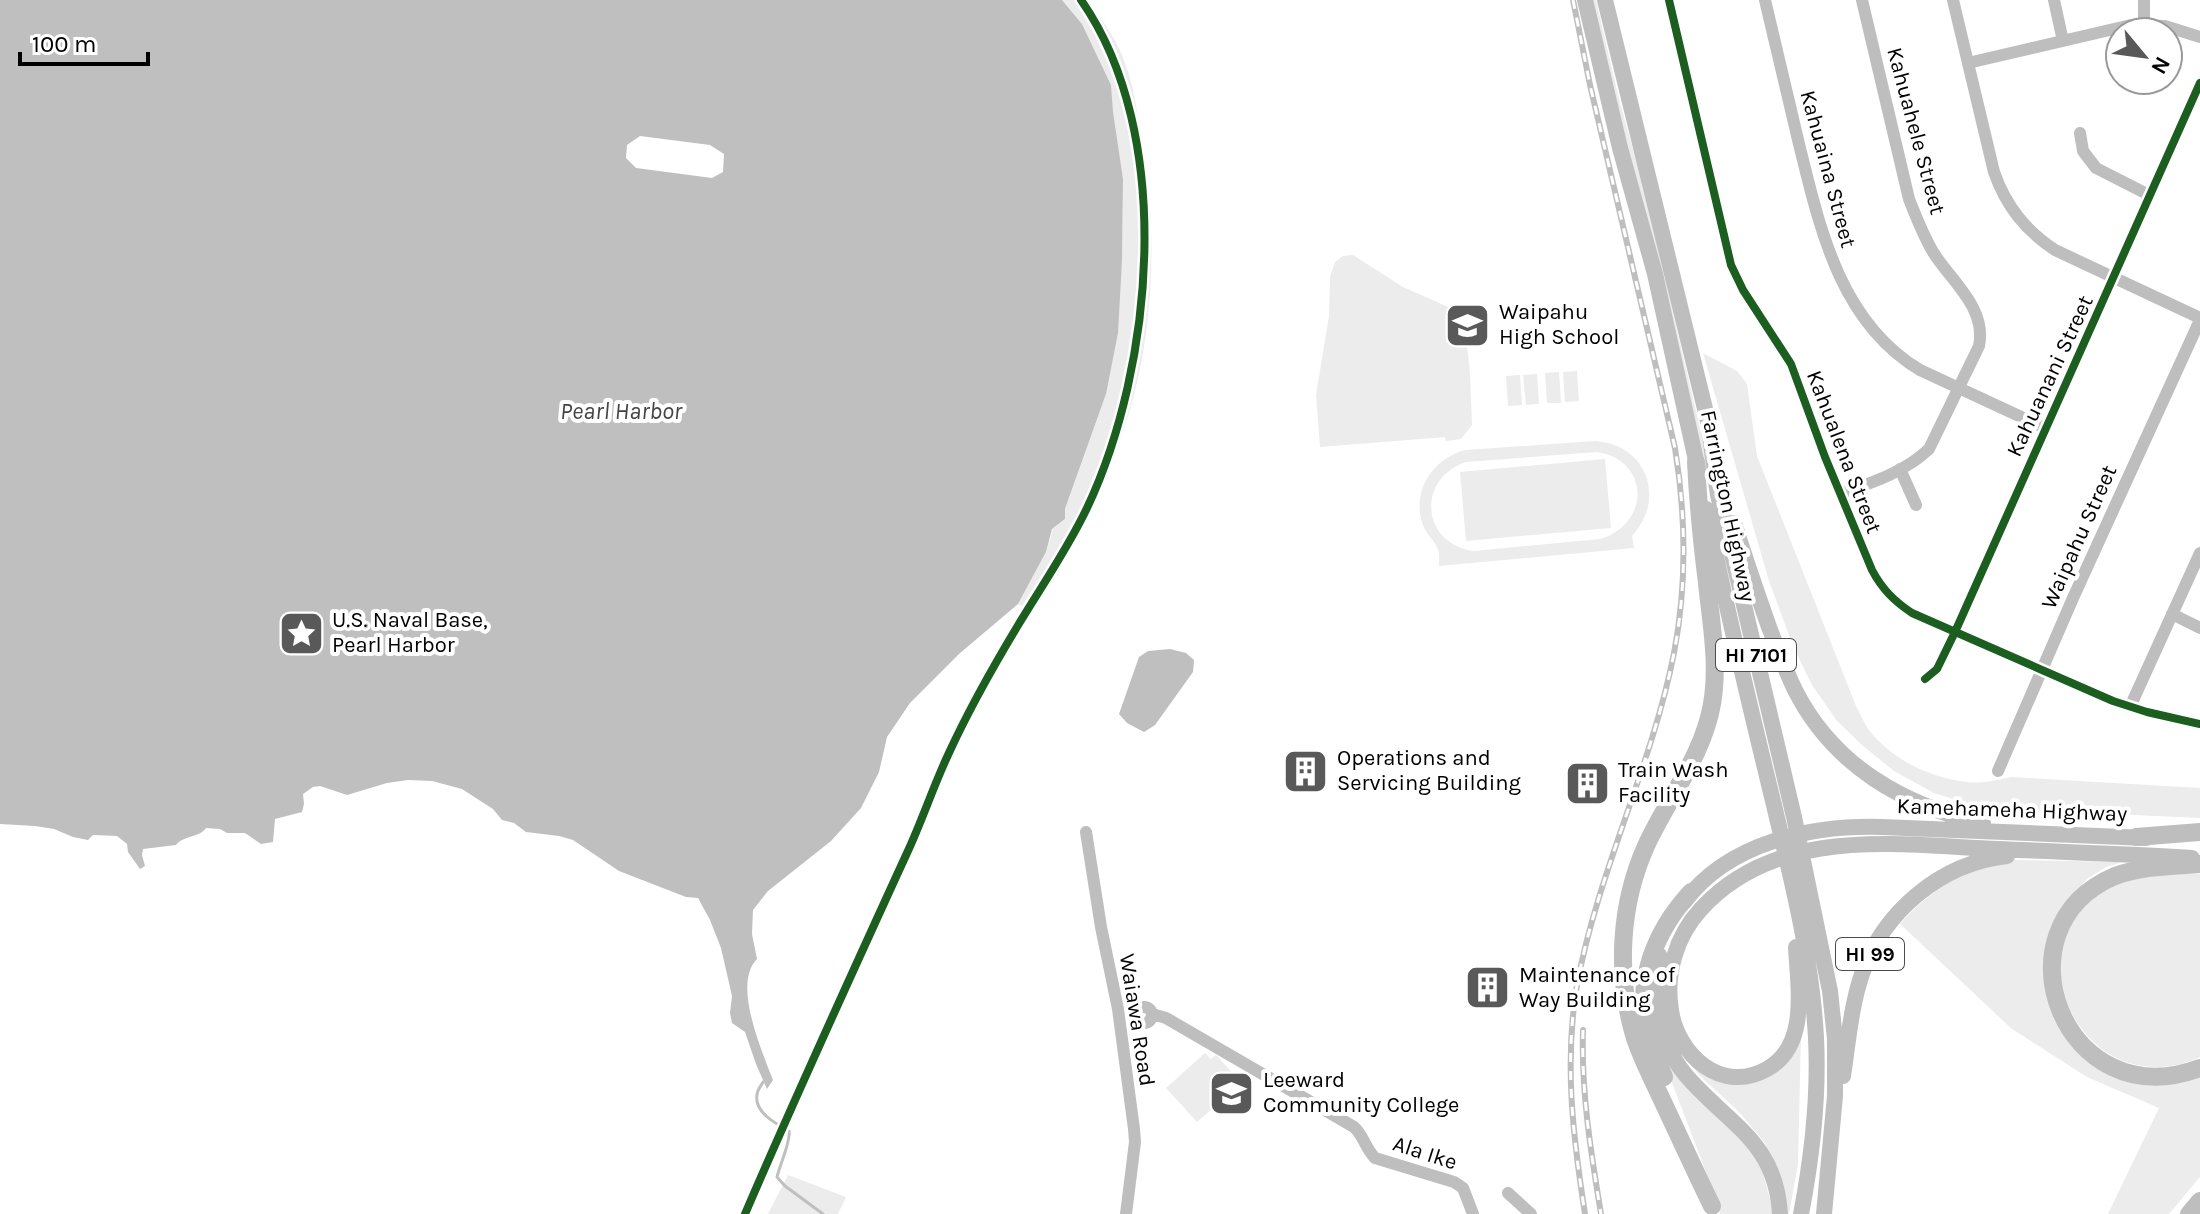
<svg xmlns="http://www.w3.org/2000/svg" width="2200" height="1214" font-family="Karla,sans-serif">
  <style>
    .green { fill: #ececec; fill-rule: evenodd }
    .water { fill: #bfbfbf }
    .pier { fill: #fff }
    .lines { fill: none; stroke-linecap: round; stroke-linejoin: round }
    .stream { stroke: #bfbfbf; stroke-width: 3 }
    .minor { stroke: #bebebe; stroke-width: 12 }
    .major { stroke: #bebebe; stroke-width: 16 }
    .highway { stroke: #bebebe; stroke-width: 18 }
    .rail-casing { stroke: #bebebe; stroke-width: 6 }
    .rail { stroke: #fff; stroke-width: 3; stroke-dasharray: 9; stroke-linecap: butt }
    .cycleway-casing { stroke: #fff; stroke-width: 13 }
    .cycleway { stroke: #1b5e20; stroke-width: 8 }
    .labels { text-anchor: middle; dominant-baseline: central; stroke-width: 8; stroke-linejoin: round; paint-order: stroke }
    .shield { fill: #fff; stroke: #4c4c4c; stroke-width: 2 }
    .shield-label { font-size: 20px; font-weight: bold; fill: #000 }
    .street-label { font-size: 22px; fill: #000; stroke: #fff }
    .poi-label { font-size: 22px; fill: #000; stroke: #fff; text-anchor: start }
    .water-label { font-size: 24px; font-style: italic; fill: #444; stroke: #fff }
  </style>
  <rect width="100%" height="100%" fill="#fff"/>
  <path class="green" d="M1062,0H1089C1102,20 1118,41 1125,63C1133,84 1136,106 1140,128C1158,225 1156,328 1126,423C1105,491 1071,552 1033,613L1018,604L1046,552L1053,529L1065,519V510L1106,394L1122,260L1123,179L1112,112L1111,85L1082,24Z
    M1590,0H1596L1620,103L1642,181L1786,794L1782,795L1632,165Z
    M1353,255L1403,287L1464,314L1470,374L1472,425L1461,439L1446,441L1445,437L1320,447L1316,395L1329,316L1330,277L1335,262L1343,256Z
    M1703,353L1737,371L1747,384L1757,456L1856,706C1860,714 1864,722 1868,729C1891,759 1930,778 1967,782C1981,784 1997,780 2011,777L2200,788V818L1983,808L1934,793L1894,771L1862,745L1837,721L1812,685L1793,646L1769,581Z
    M1577,371L1579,401L1565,402L1563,372Z
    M1559,372L1561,403H1547L1545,373Z
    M1537,374L1539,404L1526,405L1523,375Z
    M1520,375L1522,405L1508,406L1506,376Z
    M1595,441C1646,444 1667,498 1632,536L1634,548L1439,566C1439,561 1440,552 1437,547C1433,539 1426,534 1423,525C1411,492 1432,459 1465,450ZM1597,452C1650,460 1651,524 1600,539L1474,551C1421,544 1416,479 1466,462Z
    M1605,459L1611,528L1466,541L1460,472Z
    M2015,860L2122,862L2106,867L2087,879L2061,910L2051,933L2056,1019L2072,1043L2158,1084L2175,1083L2200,1075V1177L2169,1214H2108L2159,1108L2087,1077L2012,1029L1900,924C1931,889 1969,865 2015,860Z
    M2152,874H2200V1057C2088,1108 2005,952 2106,889C2118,881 2138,878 2152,874Z
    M1688,910L1670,952L1682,1048L1741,1079L1801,1035L1798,1164L1789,1214H1787L1780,1176L1765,1143L1739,1112L1698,1074L1680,1050L1666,958L1671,940Z
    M1205,1053L1211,1059L1216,1055L1237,1078L1233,1082L1237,1087L1197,1122L1166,1088Z
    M1668,1063L1744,1140L1762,1170L1774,1214H1720L1714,1193L1666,1067Z
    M788,1175L846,1197L838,1214H768Z"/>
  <path class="water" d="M0,0H1062L1082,24L1111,85L1113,112L1123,179L1122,260L1118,333L1106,394L1065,509V519L1052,529L1046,552L1018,604L959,654L910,703L887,737L879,772L861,808L831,841L768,891L753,910L752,934L757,959C732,984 762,1051 773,1080L767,1089L756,1064L745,1032L732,1023L730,1013L732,996L721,948L710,920L698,898L686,897L619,871L573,840L559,836L526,832L514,823L502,820L493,809L462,789L432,781L408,780L387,783L347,795L320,786L313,787L303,794L304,804L302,812L275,819L273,842L261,844L245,833H227L220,829L206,828C199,838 184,835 176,845L143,849L142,855L145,866L140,869L128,852L127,844L117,836L93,835L88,840L73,837L54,829L35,826L0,824Z
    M1170,649L1186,653L1194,660L1193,672L1155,725L1144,732L1127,723L1119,714L1139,657L1148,651Z"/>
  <path class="pier" d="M640,136L710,145L724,154L723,172L712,178L636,168L626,158L627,145Z"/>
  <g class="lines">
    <path class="stream" d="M763,1082C761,1086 757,1090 757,1095C754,1112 776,1124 789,1131C791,1141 780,1164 777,1177L785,1186L823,1214"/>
    <path class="minor" d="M1669,0L1731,265L1743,290L1791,364L1825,457L1872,570C1882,589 1894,601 1912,613L2113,701L2147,712L2200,724
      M1765,0C1776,48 1788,96 1799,144C1820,229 1840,322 1920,370L2045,428
      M1953,0L1994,172C2006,206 2025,230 2055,250L2200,318
      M2054,0L2063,41
      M2144,0V25
      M1968,63L2131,25L2165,26L2200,37
      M2080,133L2083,151L2096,168L2149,195
      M1900,469L1916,505
      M1840,494C1871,483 1905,472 1929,449L1979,346C1987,308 1951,281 1933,252C1923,235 1916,217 1909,199L1862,0
      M2172,614L2200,628
      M1925,679L1937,669L1955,632L2200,83
      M2130,707L2200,553
      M1998,771L2073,598L2200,320
      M1086,832L1101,927L1118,1009L1134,1129L1135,1142L1126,1214
      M1136 1015a8 8 0 1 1 16 0a8 8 0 1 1-16 0Z
      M1152,1014L1166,1018L1354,1127C1364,1136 1365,1148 1375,1158L1454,1182L1463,1188L1473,1214
      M1508,1193L1531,1214"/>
    <path class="major" d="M1585,0L1620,148L1655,274L1699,474
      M1605,0L1708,421L1718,495L1794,817L1830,991L1835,1039V1096L1824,1214
      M1706,509C1726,608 1750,707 1774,805C1792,882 1812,959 1816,1038C1819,1097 1812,1157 1801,1214
      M1734,523C1745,558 1757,593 1769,627C1777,648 1785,669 1795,690C1833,765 1903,806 1983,823
      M1684,902C1729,842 1811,825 1882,827L2146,838
      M1796,947C1798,988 1809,1046 1767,1069C1721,1095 1677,1054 1671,1010C1665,974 1676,936 1701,909C1778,825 1897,845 1998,849C2063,852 2127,854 2192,858
      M1659,955C1650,1000 1659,1047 1691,1081C1732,1126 1776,1144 1780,1214
      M1843,1076C1848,1043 1851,1006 1862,974C1883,912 1941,863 2007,856"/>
    <path class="highway" d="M1696,462C1698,503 1702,543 1707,583C1711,623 1719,664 1712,704C1703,756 1668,798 1646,846C1620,904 1616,973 1634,1035C1641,1058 1653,1080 1663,1102C1679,1136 1695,1171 1712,1206
      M2136,837L2200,832
      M2200,864C2172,866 2142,866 2115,876C1992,928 2064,1119 2200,1068
      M1664,1077C1659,1064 1653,1050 1649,1036C1634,982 1655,931 1691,892
      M2189,1214L2200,1201"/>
    <defs>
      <path id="rail" d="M1573,0L1590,85L1675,448C1686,516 1687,585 1674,653C1652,766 1598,871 1577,985C1564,1062 1573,1137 1585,1214
        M1583,1030C1581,1092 1591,1153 1601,1214"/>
    </defs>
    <use href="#rail" class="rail-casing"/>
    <use href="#rail" class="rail"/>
    <defs>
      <path id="cycleway" d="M1669,0L1731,265L1743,290L1791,364L1825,457L1872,570C1882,589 1894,601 1912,613L2113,701L2147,712L2200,724
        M1925,679L1937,669L1955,632L2200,83
        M745,1214C797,1093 852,973 907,853C922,821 933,787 948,755C969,709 994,665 1020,622C1043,584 1068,548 1087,508C1154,366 1175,134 1081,0"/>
    </defs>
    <use href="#cycleway" class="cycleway-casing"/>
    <use href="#cycleway" class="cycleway"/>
  </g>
  <defs>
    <symbol id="school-square" viewBox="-11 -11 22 22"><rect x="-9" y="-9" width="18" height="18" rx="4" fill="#595959" stroke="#fff"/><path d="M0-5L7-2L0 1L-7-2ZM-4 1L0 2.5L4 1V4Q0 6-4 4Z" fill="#fff"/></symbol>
    <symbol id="sight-square" viewBox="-11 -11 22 22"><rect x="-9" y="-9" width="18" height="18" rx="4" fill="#595959" stroke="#fff"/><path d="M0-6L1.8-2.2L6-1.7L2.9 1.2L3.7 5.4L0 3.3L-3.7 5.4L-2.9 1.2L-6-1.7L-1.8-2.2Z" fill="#fff"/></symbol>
    <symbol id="building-square" viewBox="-11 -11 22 22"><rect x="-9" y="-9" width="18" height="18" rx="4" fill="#595959" stroke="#fff"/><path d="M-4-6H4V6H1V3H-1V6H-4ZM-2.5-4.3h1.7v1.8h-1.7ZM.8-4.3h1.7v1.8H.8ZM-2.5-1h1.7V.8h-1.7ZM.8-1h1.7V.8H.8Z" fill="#fff"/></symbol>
    <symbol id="university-square" viewBox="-11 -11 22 22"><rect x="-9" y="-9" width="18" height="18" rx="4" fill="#595959" stroke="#fff"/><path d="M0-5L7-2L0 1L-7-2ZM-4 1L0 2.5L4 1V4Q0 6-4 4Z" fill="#fff"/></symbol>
  </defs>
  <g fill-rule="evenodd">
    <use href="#school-square" x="1442" y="300" width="51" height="51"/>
    <use href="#sight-square" x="276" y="608" width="51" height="51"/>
    <use href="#building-square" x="1280" y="746" width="51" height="51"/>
    <use href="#building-square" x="1562" y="758" width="51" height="51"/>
    <use href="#building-square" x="1462" y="962" width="51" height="51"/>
    <use href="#university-square" x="1206" y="1068" width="51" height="51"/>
  </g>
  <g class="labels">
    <g class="shield">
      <rect x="1716" y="639" width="80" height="32" rx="6"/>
      <rect x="1836" y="938" width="68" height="32" rx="6"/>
    </g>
    <g class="shield-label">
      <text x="1756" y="655">HI 7101</text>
      <text x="1870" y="954">HI 99</text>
    </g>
    <g class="street-label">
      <text transform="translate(1916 131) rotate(75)">Kahuahele Street</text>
      <text transform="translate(1828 169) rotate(75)">Kahuaina Street</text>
      <text transform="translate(2050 376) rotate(-65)">Kahuanani Street</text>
      <text transform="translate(1844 452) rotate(69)">Kahualena Street</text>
      <text transform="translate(1728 506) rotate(78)">Farrington Highway</text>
      <text transform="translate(2079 537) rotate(-66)">Waipahu Street</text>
      <text transform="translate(2012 810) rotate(2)">Kamehameha Highway</text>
      <text transform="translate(1137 1020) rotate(81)">Waiawa Road</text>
      <text transform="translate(1425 1153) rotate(18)">Ala Ike</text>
    </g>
    <g class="poi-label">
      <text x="1499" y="312">Waipahu<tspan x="1499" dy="25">High School</tspan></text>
      <text x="332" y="620">U.S. Naval Base,<tspan x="332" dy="25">Pearl Harbor</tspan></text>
      <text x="1337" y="758">Operations and<tspan x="1337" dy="25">Servicing Building</tspan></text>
      <text x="1618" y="770">Train Wash<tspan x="1618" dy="25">Facility</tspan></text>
      <text x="1519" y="975">Maintenance of<tspan x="1519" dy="25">Way Building</tspan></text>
      <text x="1263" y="1080">Leeward<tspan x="1263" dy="25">Community College</tspan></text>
    </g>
    <g class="water-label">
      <text x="621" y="411">Pearl Harbor</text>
    </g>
  </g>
  <g transform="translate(2144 56) rotate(119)"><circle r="38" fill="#ffffff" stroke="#999999" stroke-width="2"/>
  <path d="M0-6L14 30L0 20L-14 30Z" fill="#595959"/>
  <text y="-12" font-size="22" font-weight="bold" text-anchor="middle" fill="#000000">N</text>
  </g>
  <path d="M20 52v12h128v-12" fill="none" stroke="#000000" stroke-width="4"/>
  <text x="32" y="52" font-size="24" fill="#000000" stroke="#ffffff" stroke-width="6" paint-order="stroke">100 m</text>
</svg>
